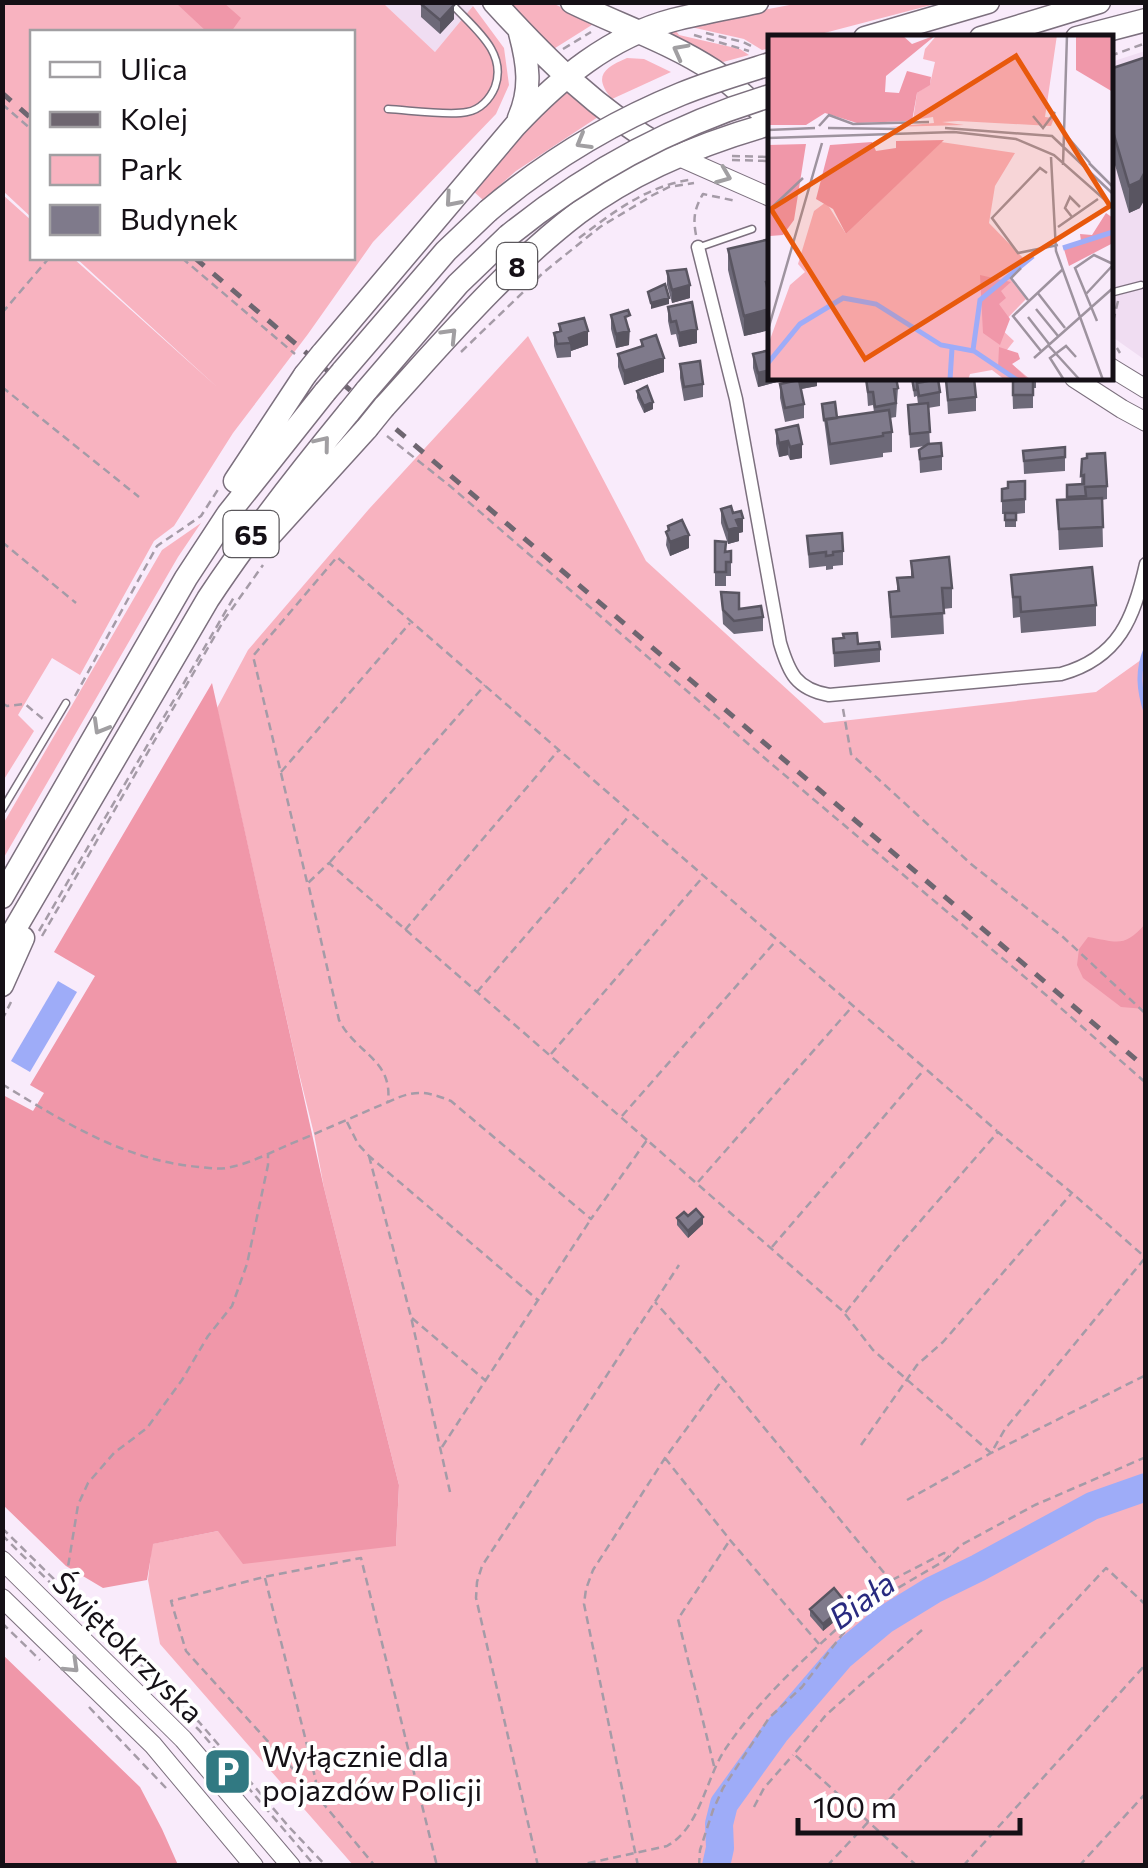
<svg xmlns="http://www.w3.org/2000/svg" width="1148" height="1868" font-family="Commissioner,sans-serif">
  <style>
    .built { fill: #f0ddf2 }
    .green { fill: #f8b3c0 }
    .forest { fill: #f097a9 }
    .water { fill: #9eacf8 }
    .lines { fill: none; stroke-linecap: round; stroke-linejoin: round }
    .stream { stroke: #9eacf8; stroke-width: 5 }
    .river { stroke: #9eacf8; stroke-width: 28 }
    .lane-casing { stroke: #7c707e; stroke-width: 9 }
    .street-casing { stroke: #7c707e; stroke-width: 15 }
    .secondary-casing { stroke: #7c707e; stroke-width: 20 }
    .highway-casing { stroke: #7c707e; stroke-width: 25 }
    .path { stroke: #a59ba7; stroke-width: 2.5; stroke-dasharray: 8 5; stroke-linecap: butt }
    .lane { stroke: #fff; stroke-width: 6 }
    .street { stroke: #fff; stroke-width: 12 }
    .secondary { stroke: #fff; stroke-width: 18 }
    .highway { stroke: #fff; stroke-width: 22 }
    .rail { stroke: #6e6670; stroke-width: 5; stroke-dasharray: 12 12; stroke-linecap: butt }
    .highway-bridge-casing { stroke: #7c707e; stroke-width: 25; stroke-linecap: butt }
    .highway-bridge { stroke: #fff; stroke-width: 22 }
    .wall { fill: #6d6978 }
    .shaded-wall { fill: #595561 }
    .building { fill: #7f7a8b; stroke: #595561; stroke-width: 2.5 }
    .oneway { stroke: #a19fa2 }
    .labels { text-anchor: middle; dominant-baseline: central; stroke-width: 8; stroke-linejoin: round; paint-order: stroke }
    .shield { fill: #fff; stroke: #5b585c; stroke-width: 2.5 }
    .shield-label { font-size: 28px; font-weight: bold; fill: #151016 }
    .street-label { font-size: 30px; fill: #151016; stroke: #fff }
    .poi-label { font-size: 30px; fill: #151016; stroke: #fff; text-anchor: start }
    .water-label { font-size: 32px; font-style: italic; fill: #292b80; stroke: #fff }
    .inset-river { fill: none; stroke: #9eacf8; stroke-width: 5 }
    .inset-road { fill: none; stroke: #9e939f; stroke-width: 2.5 }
    .view { fill: #e8590c; fill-opacity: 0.15; stroke: #e8590c; stroke-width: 5 }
    .inset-edge { fill: none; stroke: #151016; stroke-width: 5 }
  </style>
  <rect width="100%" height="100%" fill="#f9ebfb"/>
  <path class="built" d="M470,2L473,6L435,52L383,3Z
    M1145,51V360L1111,336V62Z"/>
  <path class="green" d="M3,3H383L435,52L473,6L504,48L509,85L496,114L373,242L308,334L233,433L174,526L154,541L80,675L52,658L18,715L34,731L3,781V195L32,221V258H73L217,387L76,258H352V32H32V218L3,191Z
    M511,3H552L595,23L552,50Z
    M800,3H939L809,37L770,38V48L762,50L744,39L691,27V24Z
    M674,28L679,35L740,49L749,55L723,62L665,31Z
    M627,58L644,59L671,72L612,99C593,77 603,68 627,58Z
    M564,89L598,117L516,171L483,200L472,190L515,139Z
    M528,336L646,561L824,723L1096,692L1145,657V1865H353L160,1644L148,1580L152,1544L218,1531L396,1546L399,1485L324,1188L314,1134L296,1061L217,708L248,650L369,509Z
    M201,523L178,557L3,859V824L162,550Z"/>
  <path class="forest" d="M176,3H224L241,18L231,32H207Z
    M212,683L324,1188L399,1485L396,1546L243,1564L218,1531L153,1544L147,1580L103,1588L66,1566L3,1505V1095L33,1111L44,1093L30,1085L95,976L54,952Z
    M1145,924V1009L1121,1007L1083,978L1077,965L1079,949L1088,937C1118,942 1124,948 1145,924Z
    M2,1654L140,1787L162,1829L178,1865H3Z"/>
  <path class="water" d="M58,981L77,992L30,1072L11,1061Z"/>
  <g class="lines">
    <path class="stream" d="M1146,649C1137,671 1139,690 1146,712"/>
    <path class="river" d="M716,1866L720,1848L719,1824L724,1804L775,1733L841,1656L884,1620L933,1590L978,1568L1092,1506L1146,1487"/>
    <defs>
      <path id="lane" d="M388,109C408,110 449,116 467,112C480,110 490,99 495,87C508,51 472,27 450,2
        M700,247L752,229
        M1110,293L1141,285
        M2,810L66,703"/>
      <path id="street" d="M698,247L736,399L780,643C789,673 796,689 829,695L1061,674C1119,658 1134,618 1146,564"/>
      <path id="secondary" d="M677,156L770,197
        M1110,367L1146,389
        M1074,378L1122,409L1146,422
        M2,1560L183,1739L291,1866
        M2,1598L153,1745L254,1866"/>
      <path id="highway" d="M494,2C546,59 598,111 665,149
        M572,2C619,25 670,42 714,71C731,83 746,98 762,112
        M865,38L988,2
        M981,38L1099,2
        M1077,38L1146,20
        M519,118C532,89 528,63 520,33
        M322,354L515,126C559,79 609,37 673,20C701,13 729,8 757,2
        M342,372L446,251L488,211
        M366,391L458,284L508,236
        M384,407C445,340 505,269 578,213C635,170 703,143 770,124
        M235,481L305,375
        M261,545L367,428
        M2,897L186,578L228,514L325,392
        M2,951L208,599C251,534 299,473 349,412
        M2,985L23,938"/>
    </defs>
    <use href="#lane" class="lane-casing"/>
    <use href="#street" class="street-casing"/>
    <use href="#secondary" class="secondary-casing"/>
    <use href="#highway" class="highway-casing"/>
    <path class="path" d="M706,33L743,42L755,48
      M694,35L749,51
      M563,49L591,32
      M1110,56L1146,43
      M2,104L32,130
      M732,156L770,157
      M732,160L770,161
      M696,235C693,219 694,209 703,194L736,201
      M579,238C612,213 647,186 689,180
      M182,258L295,354
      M2,313L49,258
      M1110,334L1118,301
      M1110,337L1120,353
      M461,352L544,272L600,227L653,195L669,187L694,183
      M2,387L139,497
      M387,436L450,486L768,761L1046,995L1146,1083
      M2,542L76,603
      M75,696L157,546L201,516L219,488
      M2,703L7,706L25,704L43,719
      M843,709L851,754L971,864L1063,937L1146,1014
      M281,772L410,623
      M330,862L485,685
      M307,882L253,656L337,557L997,1131
      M405,930L558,751
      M39,931L234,597
      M42,936L224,620L263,565
      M477,992L629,816
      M2,1020L11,1002
      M551,1054L702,878
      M2,1084C64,1122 125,1161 200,1167C210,1168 220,1170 231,1167C250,1163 270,1153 288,1145C322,1131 355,1116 388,1102
      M622,1116L775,942
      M347,1122L358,1144L369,1156L539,1301
      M647,1140L329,863L308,883L339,1020C356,1054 393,1059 388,1102C414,1090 424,1090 451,1101L591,1219L647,1140L845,1313L896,1249L998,1132L1072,1193L1146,1258
      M369,1156L411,1317L450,1492
      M698,1182L851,1008
      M772,1247L923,1071
      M845,1314L873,1350L991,1453L1005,1429L1145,1258
      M412,1318L486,1381
      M861,1445L917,1365L943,1342L1071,1194
      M442,1447L591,1219
      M665,1458L730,1540L819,1644
      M907,1500L991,1453L1146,1375
      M1144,1523L1146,1524
      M2,1528L199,1722L290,1828L326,1866
      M2,1535L199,1730L315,1866
      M265,1578L316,1781L312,1790L375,1866
      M892,1580L944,1553L951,1556
      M60,1590L67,1573L78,1505L88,1483L114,1453L147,1428L182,1380L208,1336L232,1306L247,1264L268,1165V1154
      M2,1623L40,1660
      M89,1707L166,1788
      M714,1766L678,1619L730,1540
      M312,1790L186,1651L171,1601L264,1577L361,1558L437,1866
      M754,1807L764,1788L793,1755
      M538,1866L476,1598L477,1582L482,1566L679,1265
      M575,1866L667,1846C701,1827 705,1779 726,1748C768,1686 836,1631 890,1580L723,1378L655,1302
      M638,1866L584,1604L586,1589L593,1570L665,1458L723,1379
      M699,1866L700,1850L713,1810L723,1788L769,1718L802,1687L841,1636L859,1617L891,1592L944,1561L961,1545L1035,1505L1146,1457
      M827,1866L1106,1568L1146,1605
      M917,1866L794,1754L826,1715L922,1630
      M963,1866L1146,1664
      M1079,1866L1146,1793"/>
    <use href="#lane" class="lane"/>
    <use href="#street" class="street"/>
    <use href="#secondary" class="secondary"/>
    <use href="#highway" class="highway"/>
    <path class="rail" d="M2,93L32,119
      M195,258L1146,1068"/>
    <defs>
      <path id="highway-bridge" d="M488,211C546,162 610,123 681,94C710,82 741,73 770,64
        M508,236C587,172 673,125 770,96
        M305,375L322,354
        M325,392L342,372
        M349,412L366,391
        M367,428L384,407"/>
    </defs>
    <use href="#highway-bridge" class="highway-bridge-casing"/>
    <use href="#highway-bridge" class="highway-bridge"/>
  </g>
  <path class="wall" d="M421,4L454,19L440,34L421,17Z
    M1110,69L1140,208L1129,213L1110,148Z
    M770,239V330L744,336L728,270V249Z
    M667,271L690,298L672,303L667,285Z
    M668,307L697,343L679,347L676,334L671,335L668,321Z
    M611,315L630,329L629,345L616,348L611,329Z
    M559,324L588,345L571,351V357L557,358L554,346V333L559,331Z
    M641,340L664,372L624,385L618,367V354L641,346Z
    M753,354L784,378V380L758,387L753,368Z
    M680,364L703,384V397L684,401L680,378Z
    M794,378H817V386L801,389L804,404V418L785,422L780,398V384L794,381Z
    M912,378L940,392V406L928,408L930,444L942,456V470L920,473L919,450L925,446L910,448L908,405L918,404L917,396L914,397Z
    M1012,378H1036V388H1033V408L1013,409Z
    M866,379L898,388L896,417L890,418L892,432V452L883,453V457L830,465L822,404L837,418L874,412L873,405L868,406Z
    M946,380L976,397V411L948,414Z
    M637,391L653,409L644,413L637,398Z
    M776,430L802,458L790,460L788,455L779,457L776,444Z
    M1065,447V471L1024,474L1023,451Z
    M1082,459L1107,486V499L1102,500L1103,547L1059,550L1057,500H1067V485H1081Z
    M1025,481V513L1016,514V527H1005V514H1002V489L1008,488Z
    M721,509L733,513L743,532L739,533V541L728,544L721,523Z
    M668,526L689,548L670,556L666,545Z
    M807,536L843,551V565L833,566V569L826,570V566L809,568Z
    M715,541L725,552L731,551V576H726V586H715Z
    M911,561L952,588V608L943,609L944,634L891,638L889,592L897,591V578L911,577Z
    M1011,575L1096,605V626L1021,633L1020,617L1013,618Z
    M721,592L739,609L763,617V631L734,634L723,624Z
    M833,639L880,649V662L834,667Z
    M688,1216L703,1224L688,1238L677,1225V1218Z
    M810,1609L847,1611L823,1631L810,1616Z"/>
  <path class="shaded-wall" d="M454,5V19L440,34V20Z
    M1146,170V197L1140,208L1129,213V186Z
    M690,285V298L672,303V290Z
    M669,298V304L651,309V303Z
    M770,309V330L744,336V316Z
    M697,329V343L679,347V333Z
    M588,331V345L571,351L569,338Z
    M629,331V345L616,348V334Z
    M664,358V372L624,385V371Z
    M770,370V378H784V380L758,387V373Z
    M796,378H817V386L796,390Z
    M653,402V409L644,413V406Z
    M788,441V455L779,457V443Z
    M802,444V458L790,460V447Z
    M743,518V532L739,533V541L728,544V530L736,520Z
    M689,535V548L670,556V542Z
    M703,1217V1224L688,1238V1231Z
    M847,1604V1611L823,1631V1624Z"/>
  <path class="building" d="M422,2H452L454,5L440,20L421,4Z
    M1146,57V170L1140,181L1129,186L1110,121V69Z
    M770,239V281L766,282L770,301V309L744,316L728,249Z
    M686,269L690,285L672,290L667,271Z
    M665,284L669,298L651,303L648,292Z
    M692,302L697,329L679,333L676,321L671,322L668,307Z
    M628,310L630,315L625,317L629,331L616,334L611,315Z
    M584,318L588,331L569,338L571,343L557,344L554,333L561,331L559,324Z
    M656,335L664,358L624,371L618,354L643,346L641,340Z
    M770,350V370L758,373L753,354Z
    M700,361L703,384L684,387L680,364Z
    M872,378H896L898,388L894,389L896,403L875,407L873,392H868L866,379Z
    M912,378H922L923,382L917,383V390H914Z
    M966,378H974L976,397L948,400L946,380Z
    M938,379L940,392L919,396L917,383Z
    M799,380L804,404L785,408L780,384Z
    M1033,380V395H1013V381Z
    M647,386L653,402L644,406L637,391Z
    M835,402L837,418L824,420L822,404Z
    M928,403L930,432L910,434L908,405Z
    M889,410L892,432L883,433V436L830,444L826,419Z
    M798,425L802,444L790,447L788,441L779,443L776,430Z
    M941,443L942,456L920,459L919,450L928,444Z
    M1065,447V457L1024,461L1023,451Z
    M1105,453L1107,486L1085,487L1086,496L1067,497V485L1084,484V475L1081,476L1082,459L1087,458V454Z
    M1025,481V499L1002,501V489L1008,488V482Z
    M1102,498L1103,527L1059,529L1057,500Z
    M731,506L733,513L741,511L743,518L736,520L739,527L728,530L721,509Z
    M1005,513H1016V520H1005Z
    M682,520L689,535L670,542L666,532L669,530L668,526Z
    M842,533L843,551L833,552V555L826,556V552L809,554L807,536Z
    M715,541L726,542L725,552L731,551V562H726V572H715Z
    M949,557L952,588H942L944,613L891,617L889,592L899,591L897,578L913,577L911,561Z
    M1092,567L1096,605L1021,612L1020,597H1013L1011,575Z
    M721,592L739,593V609L761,606L763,617L734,621L723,610Z
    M857,633L858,644L879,642L880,649L834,653L833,639L844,638L843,634Z
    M696,1209L703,1217L688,1231L677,1218L684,1212L688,1216Z
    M834,1588L847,1604L823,1624L810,1609Z"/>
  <defs><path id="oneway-chevron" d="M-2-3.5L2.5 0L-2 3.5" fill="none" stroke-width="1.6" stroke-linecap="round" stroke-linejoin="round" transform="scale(2.5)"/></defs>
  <g class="oneway">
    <use href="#oneway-chevron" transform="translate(680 51) rotate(-152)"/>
    <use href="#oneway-chevron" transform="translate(583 142) rotate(150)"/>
    <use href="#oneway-chevron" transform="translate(724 176) rotate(22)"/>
    <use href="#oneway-chevron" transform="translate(452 200) rotate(131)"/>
    <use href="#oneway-chevron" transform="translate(450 335) rotate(-46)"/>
    <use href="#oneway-chevron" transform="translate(323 443) rotate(-51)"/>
    <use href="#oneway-chevron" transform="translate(100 727) rotate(120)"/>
    <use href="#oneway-chevron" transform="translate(72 1666) rotate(44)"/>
  </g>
  <defs>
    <symbol id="parking-square" viewBox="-11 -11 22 22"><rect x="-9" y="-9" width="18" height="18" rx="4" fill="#317982" stroke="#fff"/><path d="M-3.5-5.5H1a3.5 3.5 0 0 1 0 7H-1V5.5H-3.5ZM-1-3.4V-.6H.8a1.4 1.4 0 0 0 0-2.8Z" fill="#fff"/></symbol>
  </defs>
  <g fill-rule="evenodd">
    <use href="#parking-square" x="200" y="1744" width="55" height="55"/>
  </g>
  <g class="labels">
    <g class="shield">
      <rect x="497" y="243" width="40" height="46" rx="8"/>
      <rect x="223.5" y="511" width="55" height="46" rx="8"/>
    </g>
    <g class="shield-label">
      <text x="517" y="266">8</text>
      <text x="251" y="534">65</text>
    </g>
    <g class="street-label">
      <text transform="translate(129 1646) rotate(45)">Świętokrzyska</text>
    </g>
    <g class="poi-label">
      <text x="262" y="1754">Wyłącznie dla<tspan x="262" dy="34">pojazdów Policji</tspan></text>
    </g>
    <g class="water-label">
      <text transform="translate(861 1599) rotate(-36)">Biała</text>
    </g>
  </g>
  <g transform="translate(768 35)">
    <rect width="345" height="345" fill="#f9ebfb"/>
    <path d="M169,0H289L277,82L286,83L283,91L190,86L174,87L196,90L120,92L166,88L165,82L145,85L149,58L162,49L167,27L155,24L157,14ZM173,107L247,118L227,151L221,188L258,226L240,241L258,264L231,292L246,306L234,321L263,345H237L224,335L202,339L200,345H0V310L22,250L37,237L30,229L46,176L58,167L78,199Z" fill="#f8b3c0"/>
    <path d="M0,0H134L144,9L168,0L118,41L117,57L131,58L139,36L163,42L162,50L149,58L144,86L89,88L57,78L38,90H0ZM308,0H345V57L308,35ZM176,105L78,199L65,174L48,164L62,110L104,107L108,116L128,113V106ZM38,109L26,185L15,200L2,201L0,110ZM338,178L345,183V208L301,231L295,211L313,206L312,199L324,200ZM212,240L243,247L233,256L238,263L231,269L242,284L232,310L215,298ZM231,312L250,318L252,324L244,329L261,345H247L230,333Z" fill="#f097a9"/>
    <path class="inset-river" d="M295,213L345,197M205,315L212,265L265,221M0,328L32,289L75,263L108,269L173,310L206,316L249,345M182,345L184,313"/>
    <path class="inset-road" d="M265,81L275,93L287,77M51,91L61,80L85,89L161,87M60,93L131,94M177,93L284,101L345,159M0,95L47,93M298,100L322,128M0,103L186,97L248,104L286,120L345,172M283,122L288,216L335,345M321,128L345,152M295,130L299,0M279,138L272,133L224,183L250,218L290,210M0,176L35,143M304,182L297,173L302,162L312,172M290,192L330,164M253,233L243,243L260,265M269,257L297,293M318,259L345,230M268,274L290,301M260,282L281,309M329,286L307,233L326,220L345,229M0,295L54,108M280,310L311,344M273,316L245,281L294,235M266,323L345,253M296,345L282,323L298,311L308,322"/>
    <path class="view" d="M248,21L342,171L97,324L3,174Z"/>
    <rect width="345" height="345" class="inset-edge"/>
  </g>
  <rect width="1148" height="1868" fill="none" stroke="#151016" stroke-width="10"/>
  <rect x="30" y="30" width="325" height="230" fill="#ffffff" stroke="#a19fa2" stroke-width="2.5"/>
  <rect x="50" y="62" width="50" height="15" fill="#ffffff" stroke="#a19fa2" stroke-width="2.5"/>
  <text x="120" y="80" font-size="30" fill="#151016">Ulica</text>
  <rect x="50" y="112" width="50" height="15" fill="#6e6670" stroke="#a19fa2" stroke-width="2.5"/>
  <text x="120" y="130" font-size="30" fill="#151016">Kolej</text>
  <rect x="50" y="155" width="50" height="30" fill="#f8b3c0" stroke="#a19fa2" stroke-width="2.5"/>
  <text x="120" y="180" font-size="30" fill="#151016">Park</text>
  <rect x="50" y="205" width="50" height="30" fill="#7f7a8b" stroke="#a19fa2" stroke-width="2.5"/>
  <text x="120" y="230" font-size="30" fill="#151016">Budynek</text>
  <path d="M798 1818v15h222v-15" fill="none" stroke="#151016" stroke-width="5"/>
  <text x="813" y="1818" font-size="30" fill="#151016" stroke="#ffffff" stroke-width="8" paint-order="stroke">100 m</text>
</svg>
